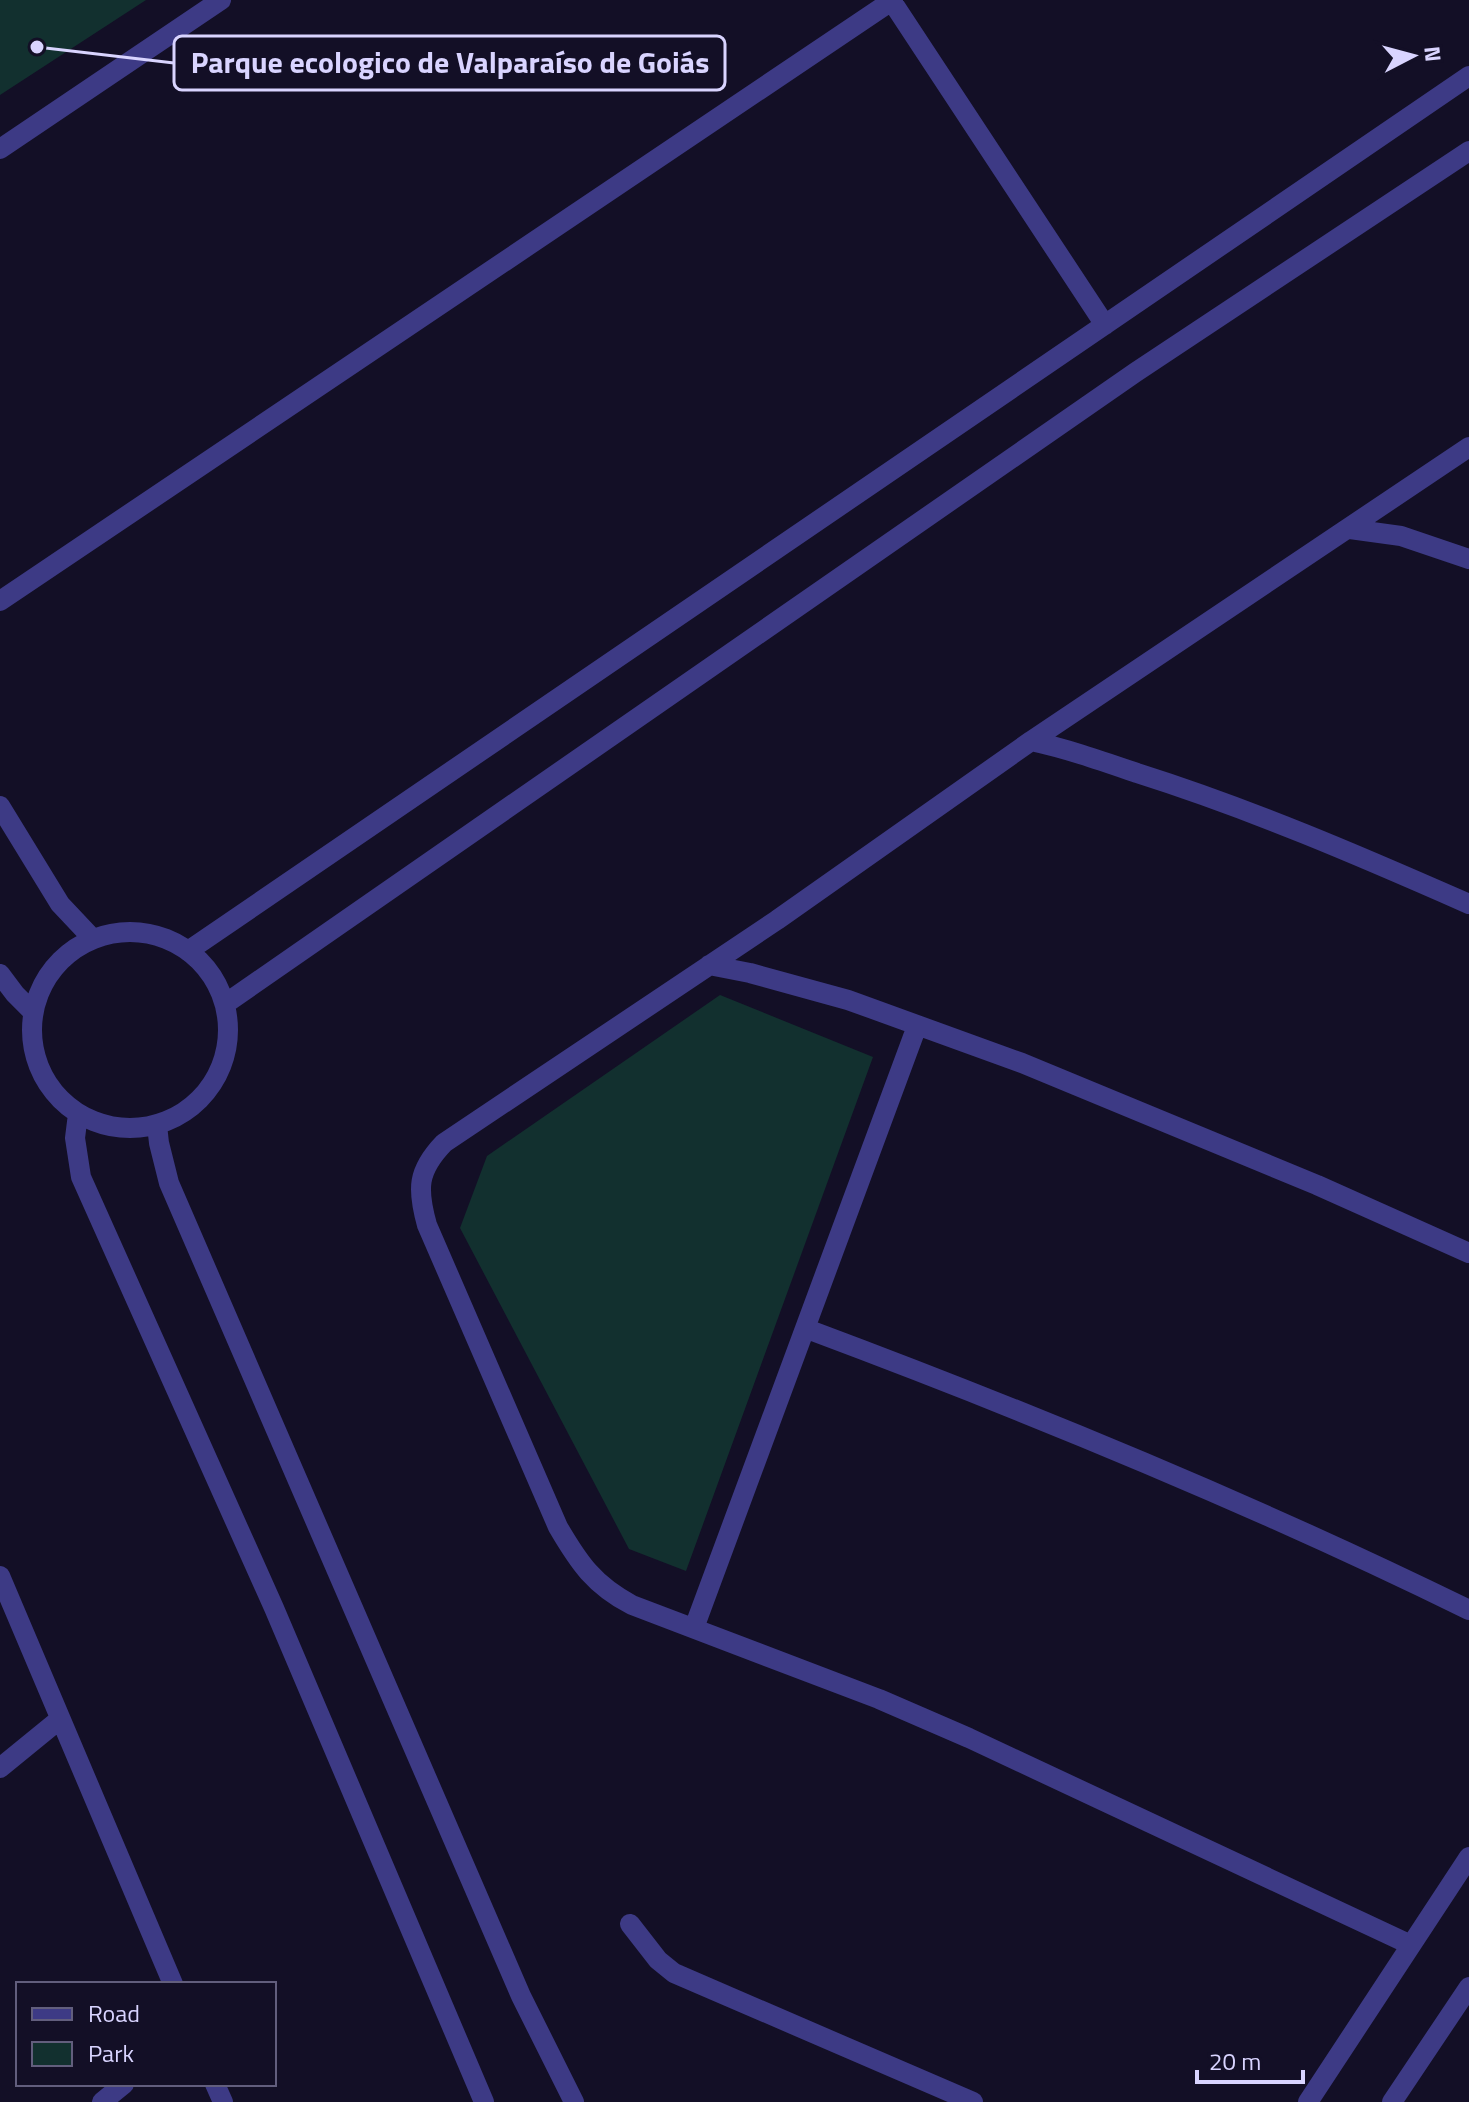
<svg xmlns="http://www.w3.org/2000/svg" width="1469" height="2102" viewBox="0 0 1469 2102" font-family="'Titillium Web',sans-serif">
<rect width="100%" height="100%" fill="#130f26"/>
<path fill="#12302f" d="M0,0H146L0,95Z
M720,995L873,1057L686,1571L629,1549L460,1228L487,1156Z"/>
<g fill="none" stroke-linecap="round" stroke-linejoin="round">
<path stroke="#3d3a85" stroke-width="20" d="M891,0L1105,325
M0,149L221,0
M1350,529L1401,536L1469,559
M0,601L893,0
M1031,741C1068,749 1102,761 1137,773C1251,809 1360,856 1469,904
M0,806L60,904L93,939
M32 1030a98 98 0 1 1 196 0a98 98 0 1 1-196 0Z
M188,951L1469,76
M709,965L750,973L848,1000L1022,1063L1317,1185L1469,1253
M0,974L15,994L33,1012
M225,1004L1136,372L1469,151
M78,1114L75,1138L81,1177L274,1608L484,2102
M157,1125L159,1143L169,1183L521,1996L574,2102
M807,1329C1032,1413 1253,1504 1469,1610
M0,1576L173,1984
M694,1628L917,1026
M0,1768L60,1719
M630,1924L658,1960L674,1973L973,2102
M1411,1945L969,1738L879,1699L632,1605C594,1585 579,1563 558,1527L427,1225C417,1189 417,1171 444,1143L777,920L1031,741L1469,447
M215,2084L223,2102
M102,2102L124,2084
M1308,2102L1469,1857
M1392,2102L1469,1987"/>
</g>
<path fill="none" stroke="#d9d4ff" stroke-width="3" d="M37 47L174 63"/>
<circle fill="#d9d4ff" stroke="#130f26" stroke-width="3" cx="37" cy="47" r="8"/>
<rect fill="#130f26" stroke="#d9d4ff" stroke-width="3" x="174" y="36" width="551" height="54" rx="8"/>
<g font-size="30" text-anchor="middle" font-weight="bold" fill="#d9d4ff">
<text x="450" y="73">Parque ecologico de Valparaíso de Goiás</text>
</g>
<rect x="16" y="1982" width="260" height="104" fill="#130f26" stroke="#625e7d" stroke-width="2"/>
<rect x="32" y="2008" width="40" height="12" fill="#3d3a85" stroke="#625e7d" stroke-width="2"/>
<text x="88" y="2022" font-size="24" fill="#d9d4ff">Road</text>
<rect x="32" y="2042" width="40" height="24" fill="#12302f" stroke="#625e7d" stroke-width="2"/>
<text x="88" y="2062" font-size="24" fill="#d9d4ff">Park</text>
<g transform="translate(1413 56) rotate(84)" stroke="#130f26" stroke-width="6" paint-order="stroke">
<path d="M0-6L14 30L0 20L-14 30Z" fill="#d9d4ff"/>
<text y="-12" font-size="22" font-weight="bold" text-anchor="middle" fill="#d9d4ff">N</text>
</g>
<path d="M1197 2070v12h106v-12" fill="none" stroke="#d9d4ff" stroke-width="4"/>
<text x="1209" y="2070" font-size="24" fill="#d9d4ff" stroke="#130f26" stroke-width="6" paint-order="stroke">20 m</text>
</svg>
